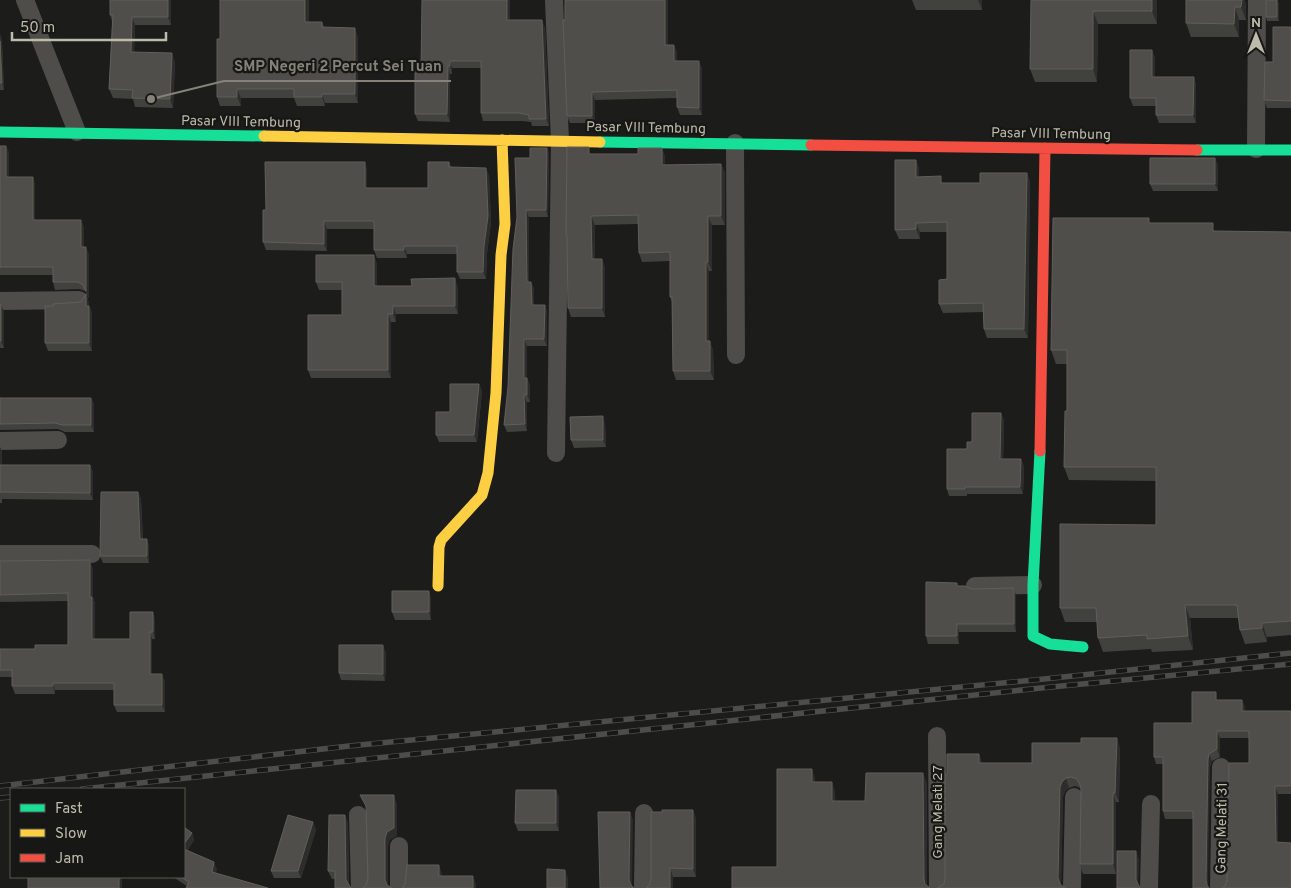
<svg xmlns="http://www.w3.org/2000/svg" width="1291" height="888" viewBox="0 0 1291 888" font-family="Overpass,sans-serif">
<rect width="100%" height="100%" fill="#1c1c1b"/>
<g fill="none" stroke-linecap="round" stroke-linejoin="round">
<path stroke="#4e4d49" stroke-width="18" d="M25,0L77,132
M554,0L560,141L556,453
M735,143L736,355
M1256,149L1257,0
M0,301L79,300
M0,441L58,440
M0,554H92
M975,586L1033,585
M937,736L938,888
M358,815L360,888
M399,888V846
M643,888L644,813
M1072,888L1074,797
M1149,888L1151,804
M1219,888L1221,767"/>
<path stroke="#16e098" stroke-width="11" d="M0,132L264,136
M600,142L811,145
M1197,150H1291
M1040,451L1033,585V636L1050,644L1083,647"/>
<path stroke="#ffcf43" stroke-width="11" d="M264,136L600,142
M438,586L439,547L441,540L482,495L488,473L496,393L501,255L505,224L502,140"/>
<path stroke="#f24e42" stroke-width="11" d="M811,145L1197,150
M1040,451L1045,148"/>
<g stroke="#4d4d4a" stroke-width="5.5">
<path id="rail" d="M0,786L349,746L1044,679L1291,653
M82,789L1041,688L1291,664
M0,798L11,797"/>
</g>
<use href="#rail" stroke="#171815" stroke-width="4" stroke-dasharray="11" stroke-linecap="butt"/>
</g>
<path fill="#41413e" d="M171,0V25H135L134,52L175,62L173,108L135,107L133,99L113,98L109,89L112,21L110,15Z
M309,0V22H322L324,27L358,37V103H325V106H297L294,98H241V106H220L217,97L220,39Z
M668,0V45L677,52V61L702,68V115H680L677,107V98L595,100V123H570L567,116L565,20Z
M912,0H982V10H916Z
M1031,0H1157V24H1098L1097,82H1035L1030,69Z
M1186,0L1246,4V20H1239V37H1191L1186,23Z
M1277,0L1279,4V21H1267L1266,17Z
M510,20L545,27L549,126H532L531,122L522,121H483L481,113V68H452V74H450V122L418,121L415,114L421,68Z
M1291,27V108H1267L1264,100L1273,62Z
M0,34L2,41L4,90H0Z
M1152,50L1155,58V77L1196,84V123H1159L1156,115V106H1133L1130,98Z
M0,146H6L9,153V177H33L35,185V220L84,227V247L89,254V298L85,291L79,289L55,290L53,282V275H0Z
M547,148L549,155L548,217H529V282H531L534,289V305H545L547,312V346H527V378L530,385V402H527V431L507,432L504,425L508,387L517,217L530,158Z
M662,148L665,157V165L721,164L725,173V225H712V271H709V341H710L713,351L714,380H676L673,371L672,302L670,297V261L642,262L639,253L638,224L595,225V259H602L605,268V317H571L568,308L567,238L566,235L591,154H638Z
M1215,158L1218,166V191H1153L1150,184Z
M916,160L919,169V177L944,183H980L1027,173L1030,182L1028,338H987L984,329V312L943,313L939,304L947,279V232H920V239H899L895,230Z
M449,162L451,167L489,175L491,223L487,253L486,279H460L457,272V254H407V258H377L374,250V229H327V251L266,250L263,242L367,169V188H428Z
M1150,223L1216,231L1291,232V635L1267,637V642L1245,644L1240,630L1238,618H1190L1193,650L1152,652L1151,649L1103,652L1098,638L1097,622H1065L1060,608L1156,525V481L1069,480L1064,467L1067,411V364H1056L1051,350Z
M377,263V286L458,287V314H396V322H391V378H311L308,370L342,315V290H319L316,282Z
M89,302V306L92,313V351H48L45,343L53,306Z
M0,304L4,312V348H0Z
M479,384L482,391L477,442H439L436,435L450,412Z
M0,398H91L94,404V432H65L58,429L0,430Z
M1001,413L1004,421L1003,459H1021L1024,467L1023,494H967V496H949L947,489L967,449L972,442Z
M605,423L606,447L574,448L571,440Z
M0,447L2,452V465H90L93,472V500L2,499V503H0Z
M138,492L141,499L143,539H147L149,546V563H103L100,556Z
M0,561L93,568V597L95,604V639H130L155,619V639H152V674L165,681V712H117L114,705V690H55V694H15L12,686V677H0V649H35L68,645V601L0,602Z
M958,586L972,589L1016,596V632H959V644H928L926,636Z
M429,591L431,599V620H395L392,612Z
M386,653L385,681L341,680L339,673Z
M1219,700H1242L1245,707V711H1291V794H1278V843L1225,886L1227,881L1249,763V738H1220V757L1212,761L1210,767L1193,888V819H1165L1163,811V764H1156L1154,757Z
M1120,748L1119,802H1116V874H1083L1080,864L1081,790L1080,788L1075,786L1069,788L1065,791L1063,797L1061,885L944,884L945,879L947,774L979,754L982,763H1032Z
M556,790L559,798V831H518L515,823Z
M345,815L348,824L349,885L335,879H332L328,871Z
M696,818V877H673V888L649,885Z
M313,822L316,830L301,878H274L271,871Z
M184,827L192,833L194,840L187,851L217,869L187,886L173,877H184Z"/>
<path fill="#2d2d2b" d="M168,0H171V25L168,17Z
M305,0H309V31L305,22Z
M507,0H510V27L507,20Z
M665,0H668V52L665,45Z
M978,0H982V10Z
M1152,0H1157V24L1152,11Z
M1242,0H1245L1246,4V20L1241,7Z
M1277,0L1279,4V21L1277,17Z
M1235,7L1239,20V37L1234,24Z
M1093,11L1098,24L1097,82L1093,69Z
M132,17L135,25L134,60L131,52Z
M542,20L545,27L549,126L546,119Z
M355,28L358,37V103L355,94Z
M0,34L2,41L4,90L2,83Z
M674,45L677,52V68L674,61Z
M1152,50L1155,58V84L1152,77Z
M172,53L175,62L173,108L170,99Z
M450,61L452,68V74L450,66Z
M699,61L702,68V115L699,108Z
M448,66L450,74V122L447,114Z
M1194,77L1196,84V123L1193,115Z
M237,89L241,98V106L237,97Z
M592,92L595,100V123L592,116Z
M322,94L325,103V106L322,97Z
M6,146L9,153V185L6,177Z
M547,148L549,155L548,217L546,210Z
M662,148L665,157L666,174L662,165Z
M1215,158L1218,166V191L1215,184Z
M916,160L919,169V186L916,177Z
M365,162L367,169V195L365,188Z
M721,164L725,173V225L721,216Z
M486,168L489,175L491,223L487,253L486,279L483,272Z
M1027,173L1030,182L1028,338L1024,329Z
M33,177L35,185V227L33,220Z
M526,210L529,217V289L527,282Z
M591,216L595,225V268L592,259Z
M708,216L712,225V271L708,262Z
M81,220L84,227V254L81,247Z
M324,221L327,229V251L324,244Z
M916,223L920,232V239L916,229Z
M404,246L407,254V258L404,250Z
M86,247L89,254V298L86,291Z
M374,255L377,263V295L374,286Z
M602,259L605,268V317L602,308Z
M706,262L709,271V351L706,341Z
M455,278L458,287V314L455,306Z
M531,282L534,289V312L532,305Z
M86,294L89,302V306L92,313V351L89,343Z
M1,304L4,312V348L1,341Z
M545,305L547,312V346L544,339Z
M393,306L396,314V322L393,314Z
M388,314L391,322V378L388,370Z
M524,339L527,346V385L524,378Z
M710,341L713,351L714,380L710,371Z
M527,378L530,385V402L527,395Z
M479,384L482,391L477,442L474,435Z
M524,395L527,402V431L525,424Z
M91,398L94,404V432L91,425Z
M1001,413L1004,421L1003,466L1000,459Z
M603,416L605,423L606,447L603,440Z
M0,447L2,452V472L0,467Z
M1021,459L1024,467L1023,494L1020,487Z
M90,465L93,472V500L90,493Z
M138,492L141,499L143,546L140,539Z
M147,539L149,546V563L147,556Z
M90,560L93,568V597L95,604V646L92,639L90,597Z
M1014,588L1016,596V632L1014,624Z
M429,591L431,599V620L429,612Z
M1185,605L1190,618L1193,650L1188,636Z
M153,612L155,619V639L153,632Z
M1262,623L1267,637V642L1262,628Z
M957,624L959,632V644L957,636Z
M150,632L152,639V681L150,674Z
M383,645L386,653L385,681L383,674Z
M162,674L165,681V712L162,705Z
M53,683L55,690V694L53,686Z
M1242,700L1245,707V719L1242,711Z
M1217,731L1220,738V757L1217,749Z
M1117,738L1120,748L1119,802L1115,793Z
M979,754L982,763H979Z
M1209,754L1212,761L1210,767L1208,888L1206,880L1208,759Z
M812,769L815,778V791L812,782Z
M923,773L927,783V888L924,879Z
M1066,778L1069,788L1065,791L1063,797L1061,888L1058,878L1060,787L1062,782Z
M832,782L835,791L836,810L832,801Z
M1275,786L1278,794V850L1276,842Z
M556,790L559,798V831L556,823Z
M1113,793L1116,802V874L1113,864Z
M394,795L397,804V836L390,840L388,846V888L385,880V838Z
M693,810L696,818V877L693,869Z
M630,812L633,820L632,888L629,880Z
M345,815L348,824L349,888L346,880Z
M313,822L316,830L301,878L298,871Z
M192,833L194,840L184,855V844Z
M1136,851L1139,859L1138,888L1136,880Z
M214,862L217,869L215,879L212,872Z
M439,865L442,874V884L439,876Z
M670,868L673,877V888H670Z
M565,870L568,878V888H565Z
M473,876L476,884V888H473Z
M119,877H122V888H119Z"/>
<path fill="#4f4e4a" stroke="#605f59" d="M110,0H168V17H132L131,52L172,53L170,99L132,98L133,90L109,89L113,15H110Z
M220,0H305V22H322V27L355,28V94H322V97H294V89H237V97H217V39H220Z
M422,0H507V20H542L546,119H529V115L519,113H481V61H450V66H448L447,114H415V68H421Z
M565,0H665V45H674V61H699V108L677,107V90L592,92V116H567L563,20H565Z
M1031,0H1152V11H1093V69H1030Z
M1186,0H1242L1241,7H1235L1234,24L1186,23Z
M1266,0H1277V17H1266Z
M1273,27H1291V101L1264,100L1265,62H1273Z
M0,41L2,83H0Z
M1130,50H1152V77H1194L1193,115H1156V98H1130Z
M0,146H6V177H33V220H81V247H86V291L82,284L77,282H53V267H0Z
M567,147H589V154H638V148H662V165L721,164V216H708V262H706V341H710V371H673L672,297H670V252L639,253L638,215L591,216L592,259H602V308H568L567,235H566Z
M530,148H547L546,210H526L527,282H531L532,305H545L544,339H524V378H527V395H524L525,424L504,425L508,387L513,249L517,217L515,158H530Z
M1150,158H1215V184H1150Z
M895,160H916V177L941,176V183H980V173H1027L1024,329H984L983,303L939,304V280L947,279V222L916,223V229L895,230Z
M265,162H365V188H428V162H449V167L486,168L488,216L484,246L483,272H457V246H404V250H374V221H324V244L263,242V210H266Z
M1053,218H1149V223H1213V231L1291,232V621L1262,623V628L1240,630L1237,605H1185L1188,636L1147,639V635L1098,638L1096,608H1060V524L1156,525V467H1064L1065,411H1067V350H1051Z
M316,255H374V286H412L411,279L455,278V306H393V314H388V370H308V315H342V282H316Z
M86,294V306H89V343H45V306H53V304L81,302Z
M0,304H1V341H0Z
M450,384H479L474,435H436V412H450Z
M0,398H91V425H62L55,423L0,424Z
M972,413H1001L1000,459H1021L1020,487H965V489H947V449H967V442H972Z
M603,416V440H571L570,417Z
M0,465H90V493L0,492Z
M101,492H138L140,539H147V556H100Z
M90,560V597H92V639H130V612H153V632H150V674H162V705H114V683H53V686H12V670H0V649H35V645H68V593L0,595V561Z
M926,582L957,583V586H965L972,589L1014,588V624H957V636H926Z
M392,591H429V612H392Z
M339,645H383V674L339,673Z
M1192,692H1216V700H1242V711H1291V786H1275L1276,842L1291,843V888H1222L1225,886L1227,881L1229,763H1249V731H1217V749L1209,754L1208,759L1206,880L1207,885L1209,888H1193V811H1163V757H1154V723H1192Z
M1081,738H1117L1115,793H1113V864H1080L1081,787L1077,779L1071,777L1066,778L1062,782L1060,787L1058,878L1060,884L1065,888H937L944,884L945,879V774H947V754H979V763H1032V743H1081Z
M777,769H812V782H832V801H865L866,773H923L924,879L925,884L930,888H732V867H777Z
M516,790H556V823H515Z
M360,795H394V828L387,832L385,838V880L387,885L392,888H363L366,885L368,879L366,806Z
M662,810H693V869L670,868V888H646L649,885L651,880V812H662Z
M598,812H630L629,880L631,885L634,888H600Z
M288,815L313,822L298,871H271Z
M329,815H345L346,880L351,888H335V871H328Z
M184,827L192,833L184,844Z
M184,849L214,862L212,872L268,888H186L189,882L181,877H184Z
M1117,851H1136V880L1140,888H1117Z
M407,865H439V876H473V888H402L405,884Z
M547,869L565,870V888H547Z
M28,877H119V888H28Z"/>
<g text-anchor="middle" stroke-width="4.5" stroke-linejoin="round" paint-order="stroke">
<g font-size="14" fill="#bdbbab" stroke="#171815">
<text transform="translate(241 121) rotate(1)" y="5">Pasar VIII Tembung</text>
<text transform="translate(646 127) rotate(1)" y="5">Pasar VIII Tembung</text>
<text transform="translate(1051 133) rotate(1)" y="5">Pasar VIII Tembung</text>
<text transform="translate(937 812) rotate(-90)" y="5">Gang Melati 27</text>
<text transform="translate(1221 828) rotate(-89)" y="5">Gang Melati 31</text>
</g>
</g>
<path fill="none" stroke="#858379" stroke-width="2" d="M151 99L224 81H451"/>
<circle fill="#858379" stroke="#171815" stroke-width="2" cx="151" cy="99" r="5"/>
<g font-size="15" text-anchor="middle" font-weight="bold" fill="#858379" stroke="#171815" stroke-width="4.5" stroke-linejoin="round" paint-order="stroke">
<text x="338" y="71">SMP Negeri 2 Percut Sei Tuan</text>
</g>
<rect x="10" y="788" width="175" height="90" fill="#171815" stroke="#595951"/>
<rect x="20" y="804" width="25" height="8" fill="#16e098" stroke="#595951"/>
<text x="55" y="813" font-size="15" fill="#bdbbab">Fast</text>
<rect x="20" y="829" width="25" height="8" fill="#ffcf43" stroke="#595951"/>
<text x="55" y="838" font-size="15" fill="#bdbbab">Slow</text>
<rect x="20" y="854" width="25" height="8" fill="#f24e42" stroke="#595951"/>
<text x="55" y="863" font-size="15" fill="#bdbbab">Jam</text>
<g transform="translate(1256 35)" stroke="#171815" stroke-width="4" paint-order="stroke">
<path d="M0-4L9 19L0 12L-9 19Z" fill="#bdbbab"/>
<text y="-8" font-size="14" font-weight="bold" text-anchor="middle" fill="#bdbbab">N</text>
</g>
<path d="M12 32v8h154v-8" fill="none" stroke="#bdbbab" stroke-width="2.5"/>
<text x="20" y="32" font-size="15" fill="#bdbbab" stroke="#171815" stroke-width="4" paint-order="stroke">50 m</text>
</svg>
